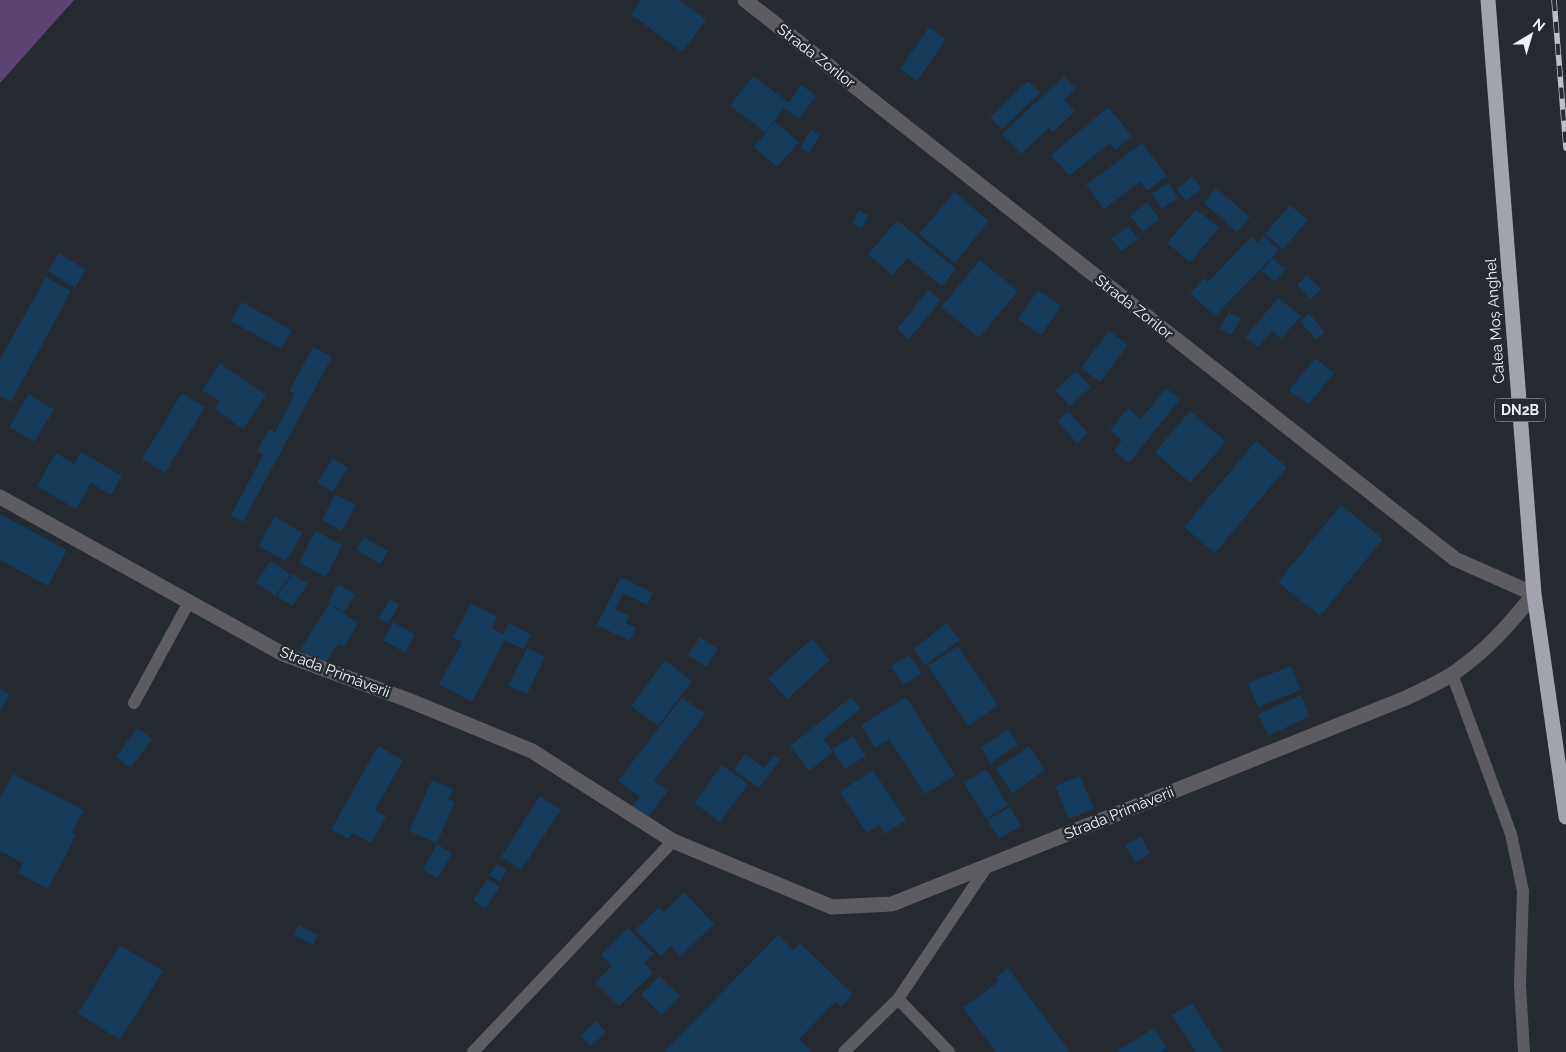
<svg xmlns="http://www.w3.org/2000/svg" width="1566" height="1052" viewBox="0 0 1566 1052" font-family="Raleway,sans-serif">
<rect width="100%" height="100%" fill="#262a31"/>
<path fill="#5c4373" d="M0,0H74L0,83Z"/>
<path fill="#153c5a" d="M641,0H680L706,20L682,52L631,14Z
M929,27L946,39L917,81L900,69Z
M753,76L789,103L801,85L816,96L799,119L784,108L767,130L775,122L799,142L777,167L754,147L766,133L730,106Z
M1064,76L1076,89L1064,100L1075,111L1053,132L1049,128L1021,154L1002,134Z
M1028,81L1040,93L1002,129L990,117Z
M1108,107L1132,136L1115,150L1110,143L1069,176L1051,155Z
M811,129L820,135L809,153L800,148Z
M1142,143L1167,176L1147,191L1140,182L1104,209L1086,185Z
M1192,176L1202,189L1186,201L1176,189Z
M1168,183L1178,198L1162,209L1152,194Z
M1216,188L1250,217L1237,232L1204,203Z
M954,192L989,221L955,263L919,234Z
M1147,202L1160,219L1143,232L1130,216Z
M1290,205L1308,220L1283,249L1265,234Z
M1196,209L1219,228L1190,262L1167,243Z
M859,210L869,216L861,229L852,223Z
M897,220L956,269L942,286L907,258L893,275L868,255Z
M1129,226L1138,239L1121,251L1111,238Z
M1264,236L1279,250L1215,316L1190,293L1204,278L1208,282L1251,237L1257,243Z
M59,253L86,270L75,288L48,271Z
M1272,258L1286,269L1275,282L1262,271Z
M980,260L1018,291L979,338L941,307Z
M1306,275L1321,289L1311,299L1297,285Z
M46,277L71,291L11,402L0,396V359Z
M928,290L941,300L909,339L897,329Z
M1038,290L1061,306L1041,335L1018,319Z
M1278,298L1301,316L1281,339L1272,331L1258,347L1245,337Z
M242,302L292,330L281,349L231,321Z
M1229,312L1241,318L1231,335L1219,329Z
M1309,313L1325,332L1316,340L1300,321Z
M1109,331L1128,345L1100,382L1081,368Z
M313,347L332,357L243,522L231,515L263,455L257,451L269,429L275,432L295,393L289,391Z
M1315,358L1334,373L1308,405L1289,390Z
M220,363L266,395L243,429L215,409L220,402L202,390Z
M1076,371L1091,387L1070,406L1055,390Z
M1166,388L1180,399L1129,463L1114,451L1122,440L1110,430L1128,408L1141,419Z
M182,393L205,407L165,473L142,459Z
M29,394L54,410L34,442L9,427Z
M1068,411L1088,433L1077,443L1057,421Z
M1190,411L1226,442L1190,483L1155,452Z
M1256,441L1287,467L1215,553L1184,527Z
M81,452L122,476L111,495L91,483L76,509L37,486L56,453L74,464Z
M333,458L348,468L332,492L317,483Z
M335,494L356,505L342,531L322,520Z
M1341,505L1383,539L1320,616L1278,582Z
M0,514L67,550L48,586L0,560Z
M275,517L303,533L286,561L258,546Z
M315,531L342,545L326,577L299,563Z
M364,537L388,551L380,564L356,550Z
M271,561L291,575L275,596L256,582Z
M293,574L308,584L292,606L277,596Z
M621,577L653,593L647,605L623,593L615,609L629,616L626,623L636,628L630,641L597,625Z
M338,584L355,594L345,612L328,603Z
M390,599L399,605L388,624L378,619Z
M471,603L497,617L492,628L503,634L509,623L531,635L523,649L505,640L472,702L439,684L462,642L453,637Z
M329,604L358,623L344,647L338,644L324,665L300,650Z
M393,622L415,634L405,653L383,640Z
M947,623L960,640L925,665L913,649Z
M700,637L718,649L706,667L688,655Z
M812,639L830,660L787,699L768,678Z
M958,646L998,705L968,726L928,666Z
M527,648L545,657L527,694L508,686Z
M909,655L922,673L904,685L891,666Z
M665,660L692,681L658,726L631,706Z
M1291,666L1301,690L1258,707L1248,683Z
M0,688L10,695L0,710Z
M1301,695L1310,716L1268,736L1258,714Z
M682,697L705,714L654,781L668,791L647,818L632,806L640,797L618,781Z
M851,697L861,709L823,739L833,752L809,771L790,746Z
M906,697L955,775L925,794L889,739L875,748L861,725Z
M137,728L152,739L131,768L116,757Z
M1008,729L1018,744L991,763L981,748Z
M853,736L866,756L845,769L832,749Z
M378,746L403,760L375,810L386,817L371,843L352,833L349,839L331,830Z
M1029,746L1045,770L1012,793L996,769Z
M745,754L764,768L774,755L780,760L759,788L734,770Z
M722,765L748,784L720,822L694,803Z
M986,769L1008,805L986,819L964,783Z
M873,770L906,820L885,834L879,825L867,833L840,792Z
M13,774L84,810L72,833L76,835L48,889L18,873L23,863L0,851V798Z
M1080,776L1094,809L1069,819L1055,786Z
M432,780L453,789L449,799L455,802L437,843L409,831Z
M540,796L561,810L521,870L501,857Z
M1010,807L1021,826L999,839L987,820Z
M1141,836L1150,854L1135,862L1125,845Z
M437,844L452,853L438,878L423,870Z
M497,864L507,870L500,882L489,875Z
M488,879L500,887L485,909L473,900Z
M684,892L714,924L680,957L671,946L661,956L635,930L659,907L664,912Z
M299,925L318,935L313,945L294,935Z
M628,928L654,954L644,963L653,973L619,1006L595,982L612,966L601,955Z
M778,935L793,950L800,943L853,994L841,1007L835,1002L799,1039L812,1052H664Z
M120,945L163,971L120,1040L78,1013Z
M1008,968L1070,1052H996L963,1008L999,981L996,977Z
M659,976L681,996L662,1015L641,995Z
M1192,1003L1223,1052H1196L1172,1015Z
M595,1021L606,1032L591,1046L581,1036Z
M1154,1028L1167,1048L1160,1052H1116Z"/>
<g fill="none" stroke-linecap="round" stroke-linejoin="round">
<path stroke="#5d5d61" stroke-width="12" d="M1452,674L1511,834L1523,891L1520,985L1524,1052
M134,703L189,602
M898,999L949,1052
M473,1052L673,841
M844,1052L898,999L988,865"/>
<path stroke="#5d5d61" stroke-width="15" d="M0,497L283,654L408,700L532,751L673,841L832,907L892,904L1406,698C1422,690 1439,683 1454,673C1486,651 1510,624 1534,594L1455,559L745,0"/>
<path stroke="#a3a3ae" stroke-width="15" d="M1488,0L1534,594L1566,817"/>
<g stroke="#bdc1c6" stroke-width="5.5">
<path id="rail" d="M1554,0L1566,148"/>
</g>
<use href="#rail" stroke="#262a31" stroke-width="4" stroke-dasharray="11" stroke-linecap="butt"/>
</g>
<g text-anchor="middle" stroke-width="5" stroke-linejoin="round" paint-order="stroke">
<rect fill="#262a31" stroke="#b2b5bb" stroke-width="1" x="1495" y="398.5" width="50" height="23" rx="4"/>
<g font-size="14" font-weight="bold" fill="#eef1f6">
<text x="1520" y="415">DN2B</text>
</g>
<g font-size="15" fill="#eef1f6" stroke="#262a31">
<text transform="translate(816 56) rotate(38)" y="5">Strada Zorilor</text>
<text transform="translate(1134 307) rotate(38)" y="5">Strada Zorilor</text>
<text transform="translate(1495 321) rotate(-94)" y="5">Calea Moș Anghel</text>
<text transform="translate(335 672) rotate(21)" y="5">Strada Primăverii</text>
<text transform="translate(1119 813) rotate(-22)" y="5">Strada Primăverii</text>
</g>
</g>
<g transform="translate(1531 35) rotate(38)" stroke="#262a31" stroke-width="4" paint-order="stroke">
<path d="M0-4L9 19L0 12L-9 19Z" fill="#eef1f6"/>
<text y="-8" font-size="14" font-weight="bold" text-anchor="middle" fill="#eef1f6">N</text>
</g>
</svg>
